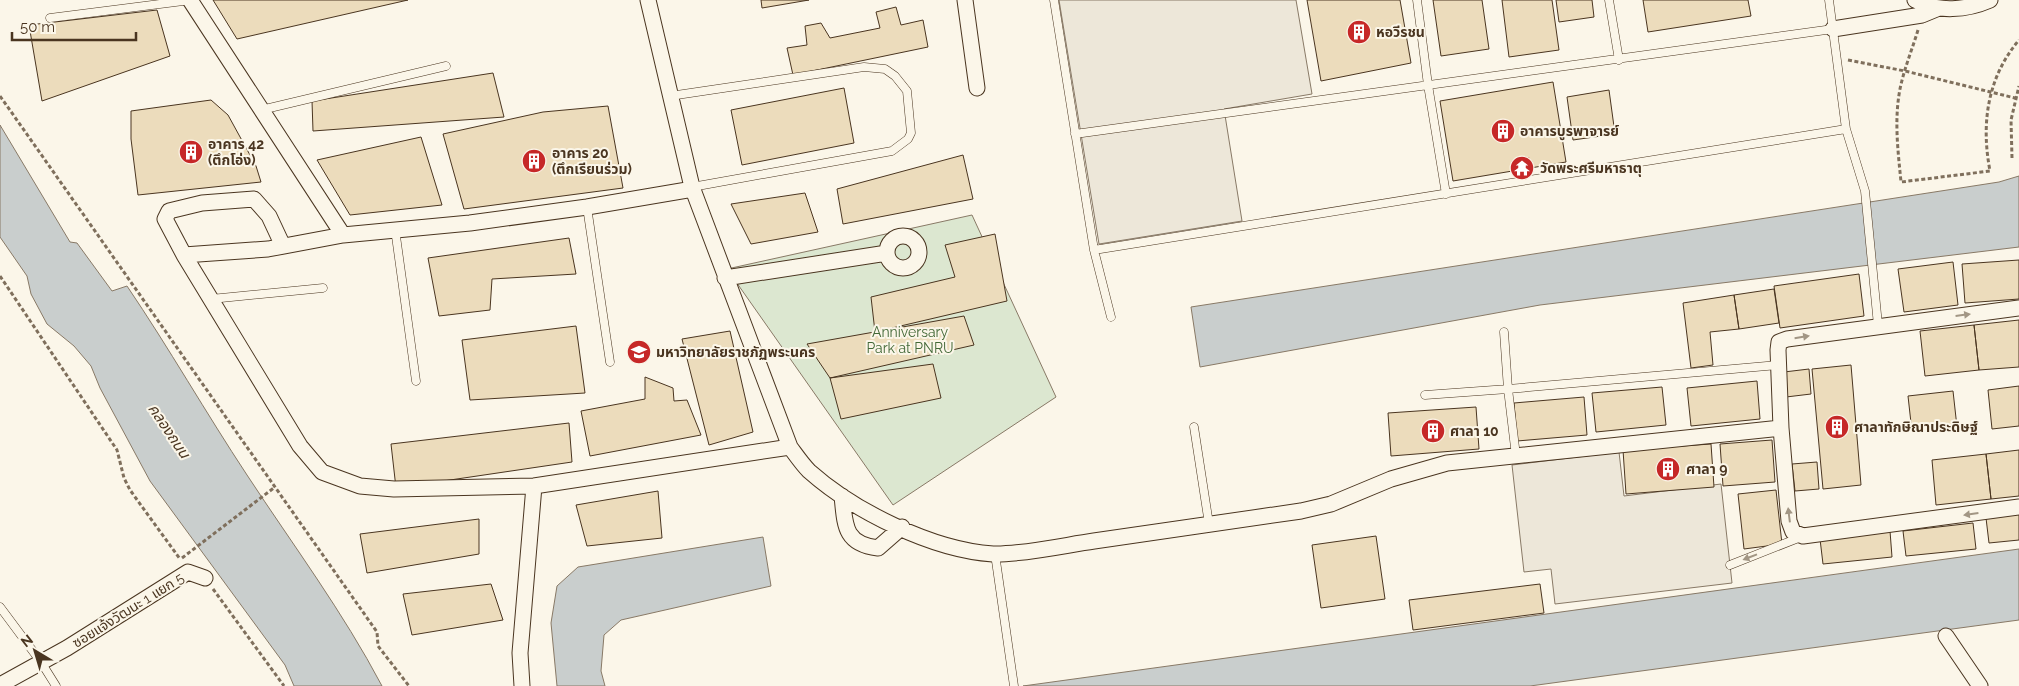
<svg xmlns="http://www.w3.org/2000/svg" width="2019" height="686" viewBox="0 0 2019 686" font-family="Raleway,'Noto Sans Thai',sans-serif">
<rect width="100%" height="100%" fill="#fbf6e9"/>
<path fill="#dce7d0" stroke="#887966" d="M972,215L1056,397L893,505L727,269Z"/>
<path fill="#ede7d9" stroke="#887966" d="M1059,0H1296L1312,94L1224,109L1242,221L1099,244Z
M1619,452L1624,496L1721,484L1732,583L1555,604L1551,569L1524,572L1512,465Z"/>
<path fill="#c9cecd" stroke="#887966" d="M0,125L70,242L77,243L112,291L127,286C169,348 206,413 247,475C293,545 343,612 382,686H294L285,665L150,481L100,388L91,366L74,346L47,324L31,294L27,276L0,237Z
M2019,176V247L1540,305L1200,367L1191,307L1999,182Z
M763,537L771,586L621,620L604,635L601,671L605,686H557L551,623L557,586L578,567Z
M2019,549V620L1530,686H1023Z"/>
<path fill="#ecdcbc" stroke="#4a3520" d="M213,0H408L237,39Z
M761,0H809L762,8Z
M1307,0H1400L1411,63L1321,81Z
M1433,0H1482L1489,49L1441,56Z
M1502,0H1552L1559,50L1509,57Z
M1556,0H1592L1594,17L1559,22Z
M1643,0H1748L1751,16L1648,32Z
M896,7L901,25L923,20L928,47L793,75L787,48L807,45L805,26L821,23L830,38L880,28L876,12Z
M157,10L170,56L42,101L29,25Z
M493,73L504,117L313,131L312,101Z
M1553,82L1566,162L1453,181L1440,101Z
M844,88L854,143L742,165L731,110Z
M1609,90L1615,134L1573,140L1567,97Z
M211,100L228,115L256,166L261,182L138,195L131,139V111Z
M608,106L623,188L464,209L443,134L543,112Z
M421,137L442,205L350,215L317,160Z
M963,155L973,199L843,224L837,189Z
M805,193L818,232L751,244L731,204Z
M995,234L1007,301L875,332L871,297L955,277L945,245Z
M569,238L576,274L492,279L490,310L439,316L428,258Z
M2019,260V299L1965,303L1962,264Z
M1953,262L1958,305L1904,312L1898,269Z
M1859,274L1864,316L1780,328L1774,286Z
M1774,289L1779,323L1739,329L1734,295Z
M1734,295L1739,329L1710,332L1713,365L1691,368L1683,303Z
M964,316L974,345L830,378L807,344Z
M2019,320V367L1979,370L1974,325Z
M1974,325L1979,370L1925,376L1920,331Z
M576,326L585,393L470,400L462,340Z
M730,331L753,432L709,445L682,339Z
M933,364L941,398L841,419L830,378Z
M1851,365L1861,485L1823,489L1812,369Z
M1809,369L1811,394L1786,397L1784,372Z
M645,377L673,388L674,401L687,400L701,435L590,456L581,411L645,399Z
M1757,381L1760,419L1691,426L1687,388Z
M2019,386V426L1992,429L1988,390Z
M1662,387L1666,425L1596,432L1592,393Z
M1953,391L1957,427L1912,432L1908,396Z
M1584,397L1587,435L1517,441L1514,403Z
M1476,407L1479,449L1391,456L1388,413Z
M569,423L572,462L396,488L391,444Z
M1772,440L1775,482L1723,486L1720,444Z
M1711,444L1714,487L1626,494L1623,450Z
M2019,450V496L1991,499L1986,454Z
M1986,454L1991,499L1936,505L1932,460Z
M1817,462L1819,489L1795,491L1792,464Z
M1776,490L1782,544L1744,549L1738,494Z
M658,491L662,538L587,546L576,505Z
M2019,514V540L1989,543L1986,518Z
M479,519V554L367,573L360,534Z
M1973,523L1976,549L1906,556L1903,531Z
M1890,531L1892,557L1823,564L1820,539Z
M1376,536L1385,599L1321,608L1312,545Z
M491,584L503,620L412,635L403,594Z
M1540,584L1544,613L1413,630L1409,600Z"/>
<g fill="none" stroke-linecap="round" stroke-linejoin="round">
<g stroke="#4a3520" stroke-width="9">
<path id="lane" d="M1054,0L1094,250L1111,317
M1417,0L1428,85L1446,194
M1609,0L1619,60
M1829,0L1846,129L1865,191L1878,325
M50,18L191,0
M670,96L864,67L885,69L895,76L907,91L911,133L908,139L892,151L692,187
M261,110L446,66
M1075,134L1833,29
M587,207L610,362
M395,229L416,381
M1094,250L1846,129
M211,299L323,288
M1425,395L1508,389L1504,332
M1194,427L1209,524
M1516,456L1508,389L1778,365
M995,554L1014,686
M1730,565L1801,537
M0,607L41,662L56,686"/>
</g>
<g stroke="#4a3520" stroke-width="17">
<path id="street" d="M190,0L343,235
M648,0L692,187L790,447C796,455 802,464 809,471C854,511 932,550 993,554C1021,555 1066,545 1094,541C1163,531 1232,521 1301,511L1331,504L1391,479L1447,463L1781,428
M965,0L977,88
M1915,0C1938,13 1967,10 1990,0
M1833,29L1922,15L1939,8
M887 252a16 16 0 1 1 32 0a16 16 0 1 1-32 0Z
M283,246L269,216L254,199L202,203L169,211L165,219L184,255L300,446L322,472L360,486L394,489L534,486L790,447
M184,255L268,249L343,235L470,223L587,207L693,189
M725,278L887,253
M2019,308L1787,339L1779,342L1778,350L1781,428L1789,521L1793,532L1803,536L2019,507
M842,496C845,525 844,544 878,548L902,527
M1946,636L1980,686
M0,685L67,648L188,572L205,578
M522,686L520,653L534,486"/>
</g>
<path stroke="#7f6f5c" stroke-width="3" stroke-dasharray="4 2.5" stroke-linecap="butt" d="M1918,30C1912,50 1904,69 1900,89C1894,120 1898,151 1901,182L1990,171C1981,124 1987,78 2019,40
M1848,60L1905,71L2015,98
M0,96L377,632L378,646L409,686
M2012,158L2011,120L2019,86
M0,276L117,450L124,478L130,490L180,559
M182,558L275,487
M213,589L284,686"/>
<use href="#lane" stroke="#fbf6e9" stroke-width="8"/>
<use href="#street" stroke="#fbf6e9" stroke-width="15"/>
</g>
<defs><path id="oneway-solid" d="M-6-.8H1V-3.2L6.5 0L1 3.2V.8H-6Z" transform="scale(1.25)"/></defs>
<g fill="#a29684">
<use href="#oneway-solid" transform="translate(1963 315) rotate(-7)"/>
<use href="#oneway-solid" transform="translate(1802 337) rotate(-9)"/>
<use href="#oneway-solid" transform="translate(1971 514) rotate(172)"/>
<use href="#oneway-solid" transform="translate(1789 515) rotate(-97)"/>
<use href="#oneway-solid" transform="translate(1750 557) rotate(159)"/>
</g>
<defs>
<g id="building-disc" transform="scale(1.25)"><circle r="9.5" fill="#c62828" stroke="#fbf6e9"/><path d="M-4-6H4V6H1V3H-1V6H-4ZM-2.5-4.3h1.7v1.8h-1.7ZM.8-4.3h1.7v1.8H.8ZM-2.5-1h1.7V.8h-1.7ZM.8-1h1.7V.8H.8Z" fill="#fff"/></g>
<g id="temple-disc" transform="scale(1.25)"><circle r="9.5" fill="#c62828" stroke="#fbf6e9"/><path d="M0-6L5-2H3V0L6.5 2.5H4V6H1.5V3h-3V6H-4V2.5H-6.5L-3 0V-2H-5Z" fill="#fff"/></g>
<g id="university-disc" transform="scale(1.25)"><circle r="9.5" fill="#c62828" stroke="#fbf6e9"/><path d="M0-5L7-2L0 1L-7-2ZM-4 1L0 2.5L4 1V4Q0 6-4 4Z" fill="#fff"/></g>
</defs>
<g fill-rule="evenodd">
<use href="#building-disc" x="1359" y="32"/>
<use href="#building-disc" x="1503" y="131"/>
<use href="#building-disc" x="191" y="152"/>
<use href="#building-disc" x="534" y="161"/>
<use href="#temple-disc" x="1522" y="168"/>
<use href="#university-disc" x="639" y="352"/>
<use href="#building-disc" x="1837" y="427"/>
<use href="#building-disc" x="1433" y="431"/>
<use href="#building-disc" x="1668" y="469"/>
</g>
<g text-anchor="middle" stroke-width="4" stroke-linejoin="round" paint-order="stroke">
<g font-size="14" font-weight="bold" fill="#4a3520" stroke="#fbf6e9" text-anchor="start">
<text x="1376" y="37">หอวีรชน</text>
<text x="1520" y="136">อาคารบูรพาจารย์</text>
<text x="208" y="149">อาคาร 42<tspan x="208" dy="16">(ตึกโอ่ง)</tspan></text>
<text x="552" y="158">อาคาร 20<tspan x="552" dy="16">(ตึกเรียนร่วม)</tspan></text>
<text x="1540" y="173">วัดพระศรีมหาธาตุ</text>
<text x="656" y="357">มหาวิทยาลัยราชภัฏพระนคร</text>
<text x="1854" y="432">ศาลาทักษิณาประดิษฐ์</text>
<text x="1450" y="436">ศาลา 10</text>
<text x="1686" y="474">ศาลา 9</text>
</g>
<g font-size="14" fill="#436837" stroke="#fbf6e9">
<text x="910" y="337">Anniversary<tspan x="910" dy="16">Park at PNRU</tspan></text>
</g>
<g font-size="14" fill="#4a3520" stroke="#fbf6e9">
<text transform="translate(128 610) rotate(-32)" y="5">ซอยแจ้งวัฒนะ 1 แยก 5</text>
</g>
<g font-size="15" font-style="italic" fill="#4a3520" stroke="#fbf6e9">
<text transform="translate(169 431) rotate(56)" y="5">คลองถนน</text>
</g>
</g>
<g transform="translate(35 651) rotate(322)" stroke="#fbf6e9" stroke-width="4" paint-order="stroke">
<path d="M0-4L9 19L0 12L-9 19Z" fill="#4a3520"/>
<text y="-8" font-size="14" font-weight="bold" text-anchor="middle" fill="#4a3520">N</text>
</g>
<path d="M12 32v8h124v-8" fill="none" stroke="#4a3520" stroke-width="2.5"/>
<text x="20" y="32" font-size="15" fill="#4a3520" stroke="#fbf6e9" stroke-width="4" paint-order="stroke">50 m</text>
</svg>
